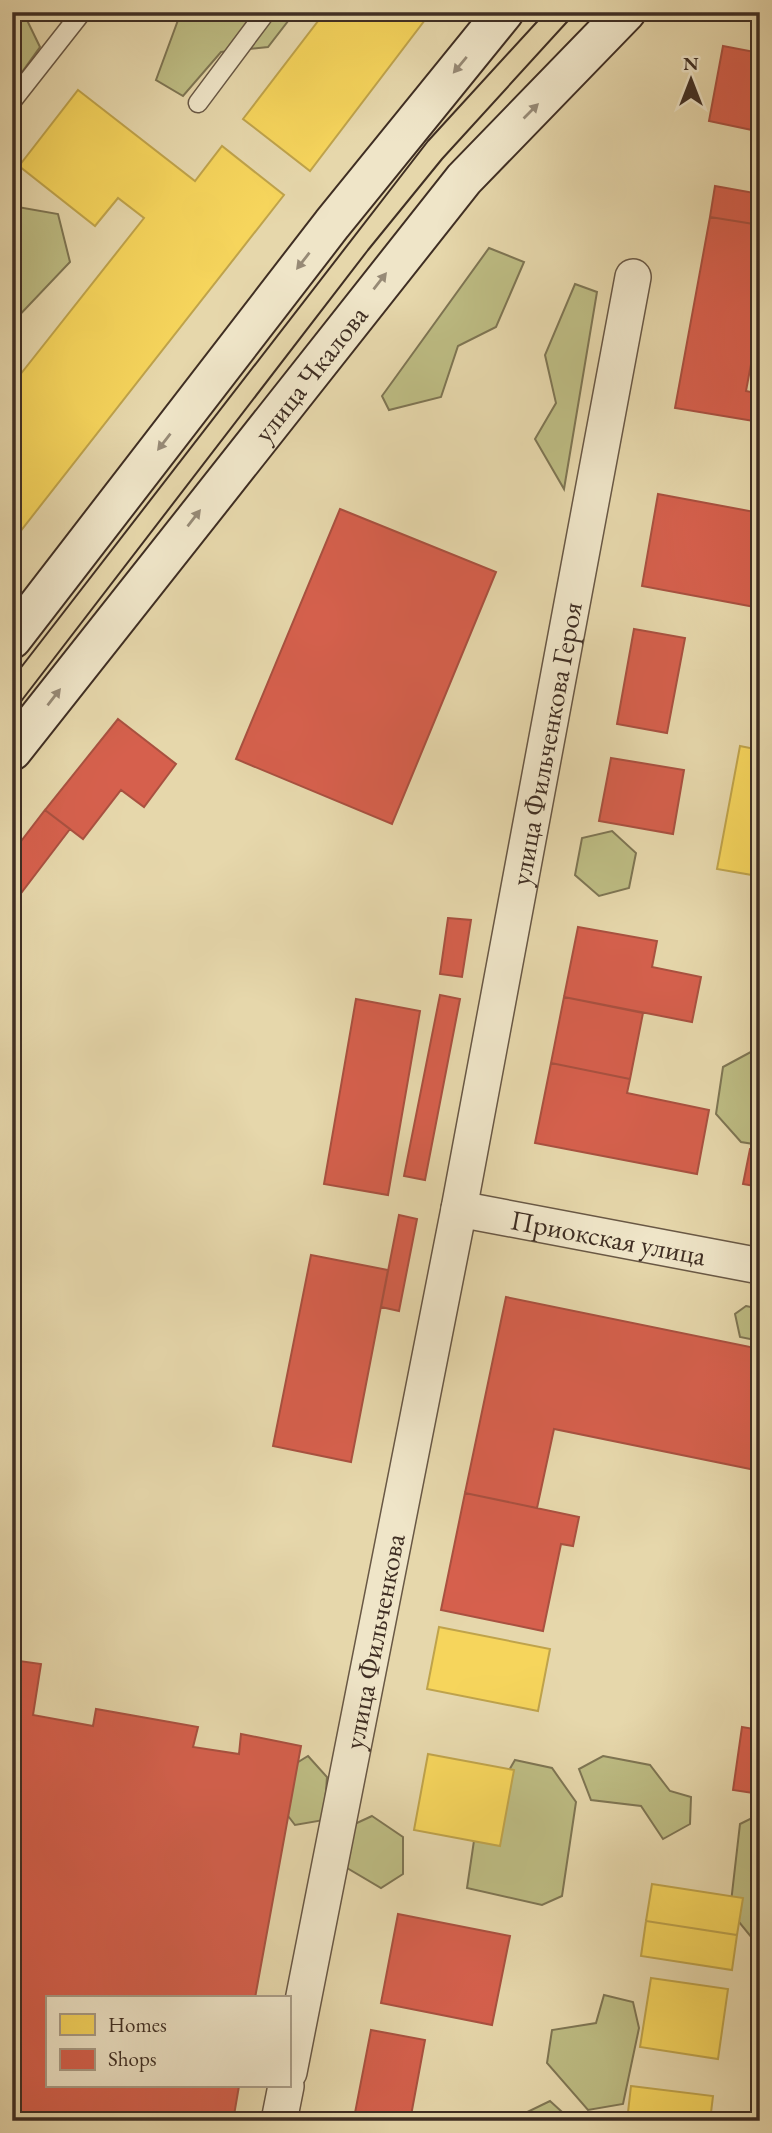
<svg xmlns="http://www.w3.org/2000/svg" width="772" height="2133" viewBox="0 0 772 2133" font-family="'EB Garamond',serif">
<rect width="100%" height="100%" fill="#e6d7ab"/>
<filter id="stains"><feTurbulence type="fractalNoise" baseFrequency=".00286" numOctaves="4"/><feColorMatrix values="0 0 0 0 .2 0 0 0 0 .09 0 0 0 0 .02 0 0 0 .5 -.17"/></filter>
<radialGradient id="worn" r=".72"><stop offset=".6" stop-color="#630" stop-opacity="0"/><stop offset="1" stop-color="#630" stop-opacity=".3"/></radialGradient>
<path fill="#bdbc83" stroke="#7e7553" stroke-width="2" d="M181,12H295L268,47L221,52L183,96L156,80Z
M24,14L40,47L12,86V17Z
M12,206L58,214L70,262L12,323Z
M489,248L524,262L496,327L458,346L441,397L389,410L382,396Z
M575,284L597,292L564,489L535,439L556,403L545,355Z
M612,831L636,853L629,888L599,896L575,875L582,838Z
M760,1047V1145L741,1142L716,1114L723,1067Z
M746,1306L760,1309V1341L740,1337L735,1314Z
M308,1756L327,1777L324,1820L295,1825L279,1804L287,1769Z
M603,1756L650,1765L670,1791L691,1797L690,1824L663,1839L641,1806L591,1800L579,1769Z
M515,1760L552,1768L576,1802L562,1896L542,1905L467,1888L476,1827Z
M760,1814V1934L752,1938L730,1911L740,1824Z
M372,1816L403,1837V1874L381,1888L342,1865L346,1828Z
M604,1995L633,2002L639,2028L623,2104L588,2110L547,2063L552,2030L596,2023Z
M550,2101L572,2121H516L517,2117Z"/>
<path fill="#f6d55c" stroke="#bfa34b" stroke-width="2" d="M325,12H431L310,171L243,119Z
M78,90L195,181L222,146L284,195L12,542V385L144,218L118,198L95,226L19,166Z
M740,746L760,750V831L752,875L717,869Z
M439,1627L550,1649L538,1711L427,1689Z
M428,1754L514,1770L500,1846L414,1830Z
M652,1884L743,1898L737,1935L646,1921Z
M646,1921L737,1935L732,1970L641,1956Z
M651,1978L728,1989L718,2059L640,2047Z
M631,2086L713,2096L710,2121H627Z"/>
<path fill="#d6604d" stroke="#a95140" stroke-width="2" d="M723,46L760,53V90L752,130L709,121Z
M715,186L760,194V225L710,217Z
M710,217L760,225V316L746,391L760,394V422L675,408Z
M658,494L760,513V557L755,581L760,582V608L642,586Z
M340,509L496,572L392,824L236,759Z
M634,629L685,638L667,733L617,724Z
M118,719L176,764L144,807L121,790L83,839L45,810Z
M611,758L684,770L673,834L599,821Z
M45,810L70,829L12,905V853Z
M448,918L471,920L462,977L440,974Z
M578,927L657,941L652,967L701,977L692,1022L564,997Z
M440,995L460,999L425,1180L404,1176Z
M564,997L643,1013L630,1079L551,1063Z
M356,999L420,1011L388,1195L324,1184Z
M551,1063L630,1079L627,1093L709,1110L697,1174L535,1143Z
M750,1149L760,1150V1187L743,1184Z
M399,1215L417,1219L399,1311L381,1307Z
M311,1255L388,1270L351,1462L273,1446Z
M506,1297L760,1349V1471L554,1429L537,1508L465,1493Z
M465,1493L579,1517L573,1546L561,1544L543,1631L441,1610Z
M12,1660L41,1664L33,1715L93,1726L96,1709L198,1727L193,1747L239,1754L241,1734L301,1746L255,1998H47V2086H239L233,2121H12Z
M742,1727L760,1730V1794L733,1790Z
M398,1914L510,1936L492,2025L381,2003Z
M371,2030L425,2040L410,2121L354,2118Z"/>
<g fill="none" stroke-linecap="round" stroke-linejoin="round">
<g stroke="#695845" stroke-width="21">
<path id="service" d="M12,101L82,12
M198,103L266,12"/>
</g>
<g stroke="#695845" stroke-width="38">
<g id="minor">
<path id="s1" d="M459,1209L760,1266"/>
<path id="s2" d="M289,2072L459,1209L633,277"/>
<path d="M279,2121L286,2086"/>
</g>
</g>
<g stroke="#3f2e23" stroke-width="42">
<g id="secondary">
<path d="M12,639L332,224L504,12"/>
<path id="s3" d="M12,751L464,179L626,12"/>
</g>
</g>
<use href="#service" stroke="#efe5c8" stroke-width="18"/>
<use href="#minor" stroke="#efe5c8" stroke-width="35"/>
<use href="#secondary" stroke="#efe5c8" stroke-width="38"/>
<path stroke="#3f2e23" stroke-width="2" d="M12,679L428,141L546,12
M12,713L368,250L442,159L576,12"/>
</g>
<defs><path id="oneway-solid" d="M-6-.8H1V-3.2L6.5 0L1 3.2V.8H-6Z" transform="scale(1.75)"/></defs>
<g fill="#978a76">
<use href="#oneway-solid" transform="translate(460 65) rotate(130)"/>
<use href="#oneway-solid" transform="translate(531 111) rotate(-45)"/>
<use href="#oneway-solid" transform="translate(303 261) rotate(128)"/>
<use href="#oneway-solid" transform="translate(380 281) rotate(-52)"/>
<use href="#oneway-solid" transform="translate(164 442) rotate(128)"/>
<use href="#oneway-solid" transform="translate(194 518) rotate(-52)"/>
<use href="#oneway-solid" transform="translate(54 697) rotate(-52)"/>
</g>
<g text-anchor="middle" stroke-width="7" stroke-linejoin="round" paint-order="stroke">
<g font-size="28" fill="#3f2e23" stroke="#efe5c8">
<text dy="10" stroke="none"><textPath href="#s3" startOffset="481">улица Чкалова</textPath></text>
<text dy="10" stroke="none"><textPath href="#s2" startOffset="1353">улица Фильченкова Героя</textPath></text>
<text dy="10" stroke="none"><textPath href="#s1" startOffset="152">Приокская улица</textPath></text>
<text dy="10" stroke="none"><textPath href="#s2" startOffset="439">улица Фильченкова</textPath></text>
</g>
</g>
<rect width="772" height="2133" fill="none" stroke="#e6d7ab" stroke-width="42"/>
<rect x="14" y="14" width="744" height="2105" fill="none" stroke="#3f2e23" stroke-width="3.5"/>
<rect x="21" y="21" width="730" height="2091" fill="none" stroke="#3f2e23" stroke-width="2"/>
<rect x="46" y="1996" width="245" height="91" fill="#efe5c8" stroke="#a99c86" stroke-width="2"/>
<rect x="60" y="2014" width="35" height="21" fill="#f6d55c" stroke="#a99c86" stroke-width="2"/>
<text x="108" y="2032" font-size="21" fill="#3f2e23">Homes</text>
<rect x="60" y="2049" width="35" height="21" fill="#d6604d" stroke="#a99c86" stroke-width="2"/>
<text x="108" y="2066" font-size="21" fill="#3f2e23">Shops</text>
<g transform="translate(691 80)" stroke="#efe5c8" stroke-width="5" paint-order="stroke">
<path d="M0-5L12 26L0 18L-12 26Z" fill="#3f2e23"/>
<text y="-10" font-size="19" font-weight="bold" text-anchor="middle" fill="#3f2e23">N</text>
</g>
<rect width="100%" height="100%" filter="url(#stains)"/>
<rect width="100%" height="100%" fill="url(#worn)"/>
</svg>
